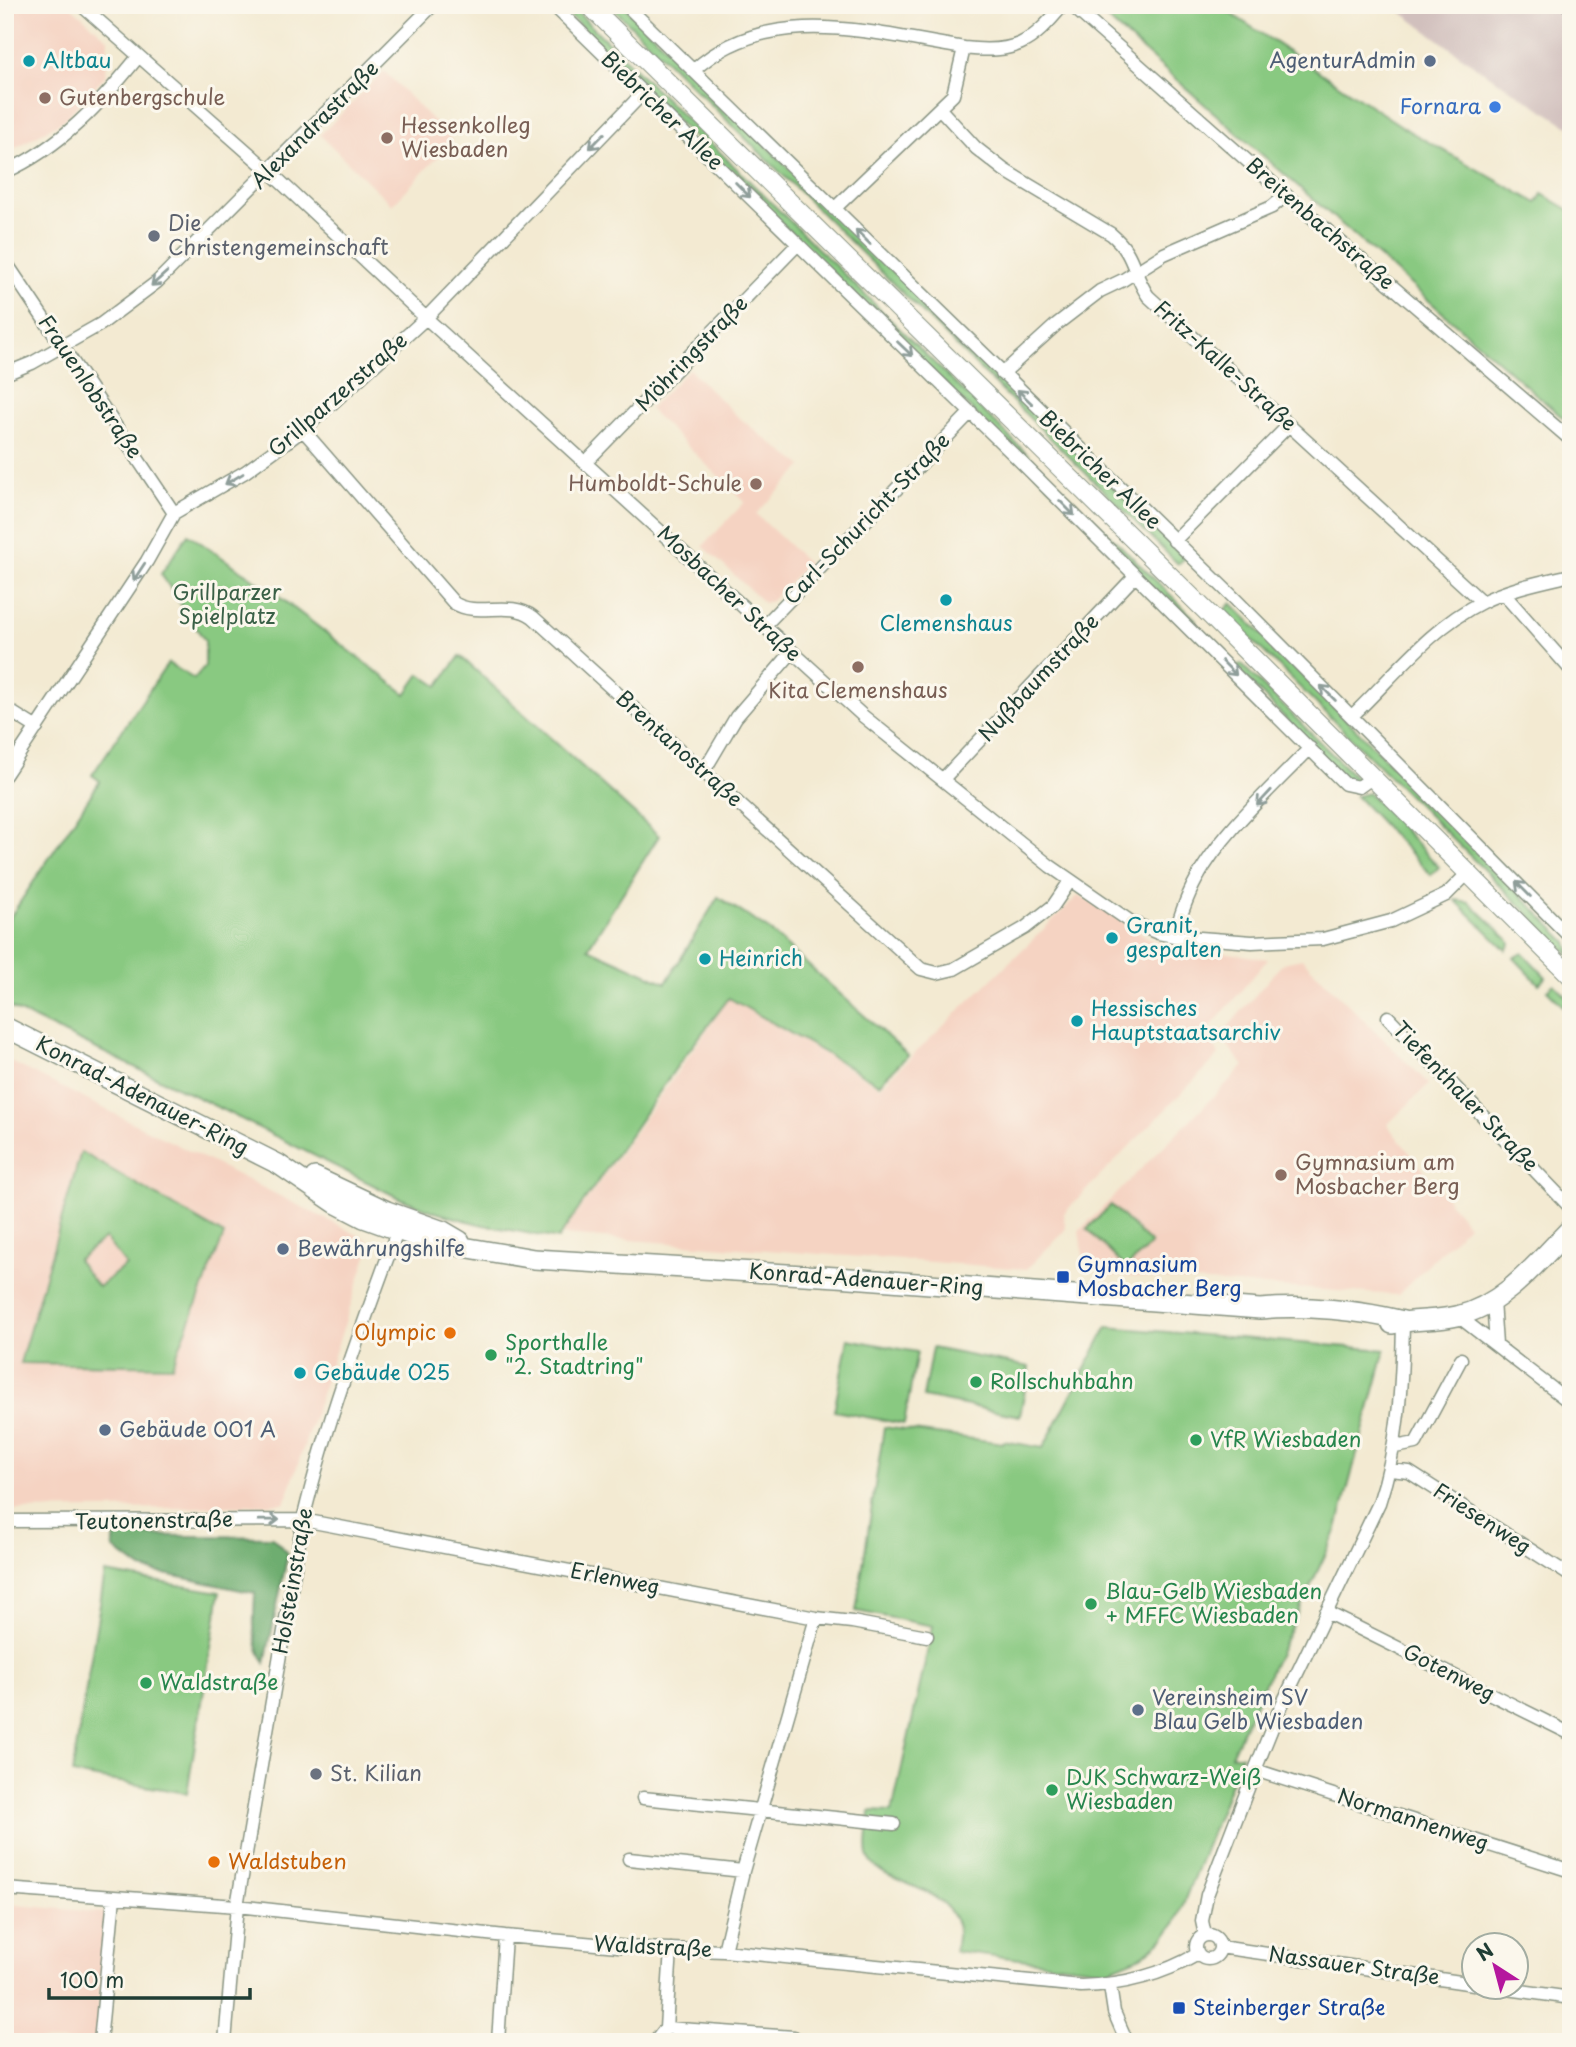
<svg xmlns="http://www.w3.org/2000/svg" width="1576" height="2047" viewBox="0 0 1576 2047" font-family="'Playpen Sans',sans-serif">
<rect width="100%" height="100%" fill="#fbf7ec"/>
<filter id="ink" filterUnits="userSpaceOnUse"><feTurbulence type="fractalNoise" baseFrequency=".0143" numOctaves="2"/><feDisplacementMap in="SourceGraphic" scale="14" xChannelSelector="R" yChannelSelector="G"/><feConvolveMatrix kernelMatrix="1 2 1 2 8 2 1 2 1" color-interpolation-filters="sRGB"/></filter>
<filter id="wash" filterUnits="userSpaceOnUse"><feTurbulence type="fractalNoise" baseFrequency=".00686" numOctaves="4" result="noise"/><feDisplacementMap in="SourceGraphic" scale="28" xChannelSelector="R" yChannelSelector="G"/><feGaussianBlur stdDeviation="1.57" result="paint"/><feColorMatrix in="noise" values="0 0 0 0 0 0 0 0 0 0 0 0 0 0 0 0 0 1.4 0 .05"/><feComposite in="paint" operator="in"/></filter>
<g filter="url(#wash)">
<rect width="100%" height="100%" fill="#f3ead2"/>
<path fill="#f5d3c2" d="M5,5H69L108,39L106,75L64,120L5,154Z
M384,71L453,141L392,205L320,135Z
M689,369L736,415L767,440L803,466L756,514L808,563L771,601L764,603L703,546L745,502L649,409Z
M1079,895L1155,942L1268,959L1207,1031L1219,1055L1063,1214L1066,1229L1027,1269L562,1235L729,999L880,1087Z
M1302,959L1429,1084L1387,1125L1468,1225L1398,1295L1105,1275L1104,1268H1085L1079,1231L1244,1066L1220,1036L1283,963Z
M5,1059L368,1240L370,1247L285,1503L182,1508L5,1510Z
M5,1904L107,1913L95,2042L5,2041Z"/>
<path fill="#d1c0bd" d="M1391,5H1571V128L1475,66Z"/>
<path fill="#89c981" stroke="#54835a" stroke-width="2" fill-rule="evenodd" d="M559,5H570L1196,620L1191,625Z
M610,5H623L1185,558L1178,564Z
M1091,5H1218L1409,131L1537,203L1542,194L1571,211V425Z
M188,534L278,596L406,694L420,674L438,686L460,656L659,836L588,948L666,983L718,897L769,930L908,1055L879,1084L729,998L678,1065L558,1239L479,1224L438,1213L399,1198L197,1097L5,1005V925L100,781L92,775L168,663L194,679L205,666V641L161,574Z
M1231,603L1567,942L1571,956L1246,634L1225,610Z
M1241,664L1360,782H1348L1236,668Z
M1369,793L1439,867L1431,875L1356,796Z
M1455,900L1469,902L1508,939L1510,944L1506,950Z
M1523,953L1546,977L1539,984L1514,958Z
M1554,984L1571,1001V1014L1547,990Z
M81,1152L224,1235L172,1366L20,1363ZM105,1238L126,1265L98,1287L77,1260Z
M1111,1205L1151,1244L1126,1268L1087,1229Z
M1107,1327L1385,1350L1336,1532L1231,1755H1242L1176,1922L1163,1939L1142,1956L1108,1970L955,1951C956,1943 959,1931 957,1924C941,1880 877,1886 868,1855C865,1843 870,1823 870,1811L892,1812L933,1626L856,1611L884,1427L1003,1443L1004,1441L1043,1448Z
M848,1339L917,1352L904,1424L834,1411Z
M932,1348L1029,1367L1020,1416L923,1397Z
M105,1573L220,1592L187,1793L72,1774Z"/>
<path fill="#6ead6f" stroke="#467552" stroke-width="2" d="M115,1535L272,1537L288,1553L265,1663C250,1639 254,1619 255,1593L141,1569L113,1548Z"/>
</g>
<g filter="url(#ink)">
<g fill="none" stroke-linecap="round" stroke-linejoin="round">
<g stroke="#899483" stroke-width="15">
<path id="street" d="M81,5L269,171L426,318L863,716L1050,866L1131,922L1158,933L1174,936L1252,942L1323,939L1391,921L1446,895L1467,874
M553,5L1017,458L1345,784L1359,787L1373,777
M626,5L1232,596L1571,938
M1071,5L1286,195L1571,440
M694,70C769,1 875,34 964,48
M940,109L976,148L1004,170L1111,234C1136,255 1131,271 1148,296L1482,602
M5,172C61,147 101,103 138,57
M834,209L953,95L964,48C1015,54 1031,44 1063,5
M5,261L174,513
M5,374L32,363L101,324L157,282L433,5
M1002,374L1057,324L1100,291L1123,280L1164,254L1272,207L1286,195
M303,430L454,603C478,618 509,599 533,617L921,969L937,973L954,969L1025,928L1053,906L1070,881
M586,462L797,245
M1174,541L1289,425
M1503,593L1571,670
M764,626L971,412
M5,708L37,728
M1352,716C1393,677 1431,627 1482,602C1510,588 1541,582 1571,575
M704,771L736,717L792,652
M5,775L147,561L174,513L245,472L303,430L426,318L644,92
M943,779L1135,576
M1174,936C1180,917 1186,898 1196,880C1221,833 1273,787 1310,748
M1388,1017L1571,1208
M1493,1301L1496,1345
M1458,1316L1571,1403
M1395,1447L1416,1443L1461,1359
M1390,1470L1409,1472L1571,1576
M5,1521L303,1520L816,1618L852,1622L927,1636
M1326,1612L1571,1734
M1255,1770L1571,1871
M643,1798L894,1824
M629,1859L743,1871
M5,1889L237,1906L505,1936L641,1948L724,1951L1081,1986C1123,1985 1162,1975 1198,1954
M1196 1947a12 12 0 1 1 24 0a12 12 0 1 1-24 0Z
M1205,1935L1202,1921L1207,1895L1255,1770L1278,1713L1379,1503C1399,1444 1402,1383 1403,1321
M1220,1947L1474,1984
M724,1951L743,1871L816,1618
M1110,1986L1114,2012L1127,2042
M1500,1988L1571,1998
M666,2028L794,2037
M100,2042L114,1897
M225,2042L237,1906L303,1520C327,1419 364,1321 400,1224
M498,2042L505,1936
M655,2042L666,2028L671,1949"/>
</g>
<g stroke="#899483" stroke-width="20">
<path id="secondary" d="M589,5L1211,616L1571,976"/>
</g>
<g stroke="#899483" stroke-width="22">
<path id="primary" d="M5,1027L278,1164L335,1203L364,1218L428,1241L534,1259L837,1277L1260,1309C1304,1305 1360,1310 1403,1321
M315,1177L387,1211L443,1231L460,1241
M1392,1324C1414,1319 1436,1321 1457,1316C1505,1305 1538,1261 1571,1228"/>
</g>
<use href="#street" stroke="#fff" stroke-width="12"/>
<use href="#secondary" stroke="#fff" stroke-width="18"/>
<use href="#primary" stroke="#fff" stroke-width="19"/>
<g stroke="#1f3d34" stroke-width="7">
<path id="rail" d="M1561,5L1571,12"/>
</g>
<use href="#rail" stroke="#fbf7ec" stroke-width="4.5" stroke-dasharray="13" stroke-linecap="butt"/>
</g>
<defs><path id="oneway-shaft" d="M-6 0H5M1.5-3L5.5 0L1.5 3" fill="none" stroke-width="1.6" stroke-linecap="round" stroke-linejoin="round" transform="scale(1.75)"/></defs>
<g stroke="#8f9e9a">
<use href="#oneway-shaft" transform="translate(597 141) rotate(134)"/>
<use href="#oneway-shaft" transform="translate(743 190) rotate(45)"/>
<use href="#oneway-shaft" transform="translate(863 237) rotate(-135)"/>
<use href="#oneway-shaft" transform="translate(159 279) rotate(138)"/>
<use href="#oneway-shaft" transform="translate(905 349) rotate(44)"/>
<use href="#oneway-shaft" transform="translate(1025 397) rotate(-136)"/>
<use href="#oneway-shaft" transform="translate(234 479) rotate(149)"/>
<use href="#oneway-shaft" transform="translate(1067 508) rotate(45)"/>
<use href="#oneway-shaft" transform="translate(139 572) rotate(123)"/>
<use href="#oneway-shaft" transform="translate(1229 668) rotate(45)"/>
<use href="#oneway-shaft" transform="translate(1328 693) rotate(-135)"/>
<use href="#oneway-shaft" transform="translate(1264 798) rotate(133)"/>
<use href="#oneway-shaft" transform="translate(1523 889) rotate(-135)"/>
<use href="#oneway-shaft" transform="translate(269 1520) rotate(-1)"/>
</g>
</g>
<g fill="#0f9aa8" stroke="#fbf7ec" stroke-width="2.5">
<circle cx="29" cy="61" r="7"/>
<circle cx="946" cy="600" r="7"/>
<circle cx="1112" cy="938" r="7"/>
<circle cx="705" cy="959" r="7"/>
<circle cx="1077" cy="1021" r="7"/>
<circle cx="300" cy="1373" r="7"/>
</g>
<g fill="#5c6f8a" stroke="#fbf7ec" stroke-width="2.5">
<circle cx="1430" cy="61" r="7"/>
<circle cx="283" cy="1249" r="7"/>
<circle cx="105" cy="1430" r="7"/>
<circle cx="1138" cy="1710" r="7"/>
</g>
<g fill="#8d6e63" stroke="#fbf7ec" stroke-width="2.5">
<circle cx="45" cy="98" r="7"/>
<circle cx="387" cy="138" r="7"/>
<circle cx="756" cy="484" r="7"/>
<circle cx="858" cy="667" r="7"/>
<circle cx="1281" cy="1175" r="7"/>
</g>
<circle fill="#3f7fe0" stroke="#fbf7ec" stroke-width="2.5" cx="1495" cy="107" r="7"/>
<g fill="#6b7280" stroke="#fbf7ec" stroke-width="2.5">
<circle cx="154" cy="236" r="7"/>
<circle cx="316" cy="1774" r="7"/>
</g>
<g fill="#1a4fb4" stroke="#fbf7ec" stroke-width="2.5">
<rect x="1056" y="1270" width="14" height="14" rx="3.5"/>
<rect x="1172" y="2001" width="14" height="14" rx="3.5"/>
</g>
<g fill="#e8710a" stroke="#fbf7ec" stroke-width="2.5">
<circle cx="450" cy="1333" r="7"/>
<circle cx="214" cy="1862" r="7"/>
</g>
<g fill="#2e9e5b" stroke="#fbf7ec" stroke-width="2.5">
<circle cx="491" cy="1355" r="7"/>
<circle cx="976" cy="1382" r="7"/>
<circle cx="1196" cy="1440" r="7"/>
<circle cx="1091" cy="1604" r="7"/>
<circle cx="146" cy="1683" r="7"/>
<circle cx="1052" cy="1790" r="7"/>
</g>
<g text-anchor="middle" stroke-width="6" stroke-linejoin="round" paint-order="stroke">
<g font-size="21" fill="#0d838f" stroke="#fbf7ec" text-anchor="start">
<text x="43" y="68">Altbau</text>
<text x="946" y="631" text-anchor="middle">Clemenshaus</text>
<text x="1126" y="933">Granit,<tspan x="1126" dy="24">gespalten</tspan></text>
<text x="719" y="966">Heinrich</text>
<text x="1091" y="1016">Hessisches<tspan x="1091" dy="24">Hauptstaatsarchiv</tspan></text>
<text x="314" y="1380">Gebäude 025</text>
</g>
<g font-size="21" fill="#4e5e75" stroke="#fbf7ec" text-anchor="start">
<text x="1416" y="68" text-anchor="end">AgenturAdmin</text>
<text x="297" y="1256">Bewährungshilfe</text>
<text x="119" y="1437">Gebäude 001 A</text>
<text x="1152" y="1705">Vereinsheim SV<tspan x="1152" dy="24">Blau Gelb Wiesbaden</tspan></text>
</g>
<g font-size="21" fill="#785e54" stroke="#fbf7ec" text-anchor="start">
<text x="59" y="105">Gutenbergschule</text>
<text x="401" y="133">Hessenkolleg<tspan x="401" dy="24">Wiesbaden</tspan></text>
<text x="742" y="491" text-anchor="end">Humboldt-Schule</text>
<text x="858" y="698" text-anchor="middle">Kita Clemenshaus</text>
<text x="1295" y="1170">Gymnasium am<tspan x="1295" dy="24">Mosbacher Berg</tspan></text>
</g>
<g font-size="21" fill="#366cbe" stroke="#fbf7ec" text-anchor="end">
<text x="1481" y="114">Fornara</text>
</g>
<g font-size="21" fill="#1f3d34" stroke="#fbf7ec">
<text transform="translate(662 111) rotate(44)" y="7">Biebricher Allee</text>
<text transform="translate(315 125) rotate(-45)" y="7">Alexandrastraße</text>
<text transform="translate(1320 224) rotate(41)" y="7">Breitenbachstraße</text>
<text transform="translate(692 354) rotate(-46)" y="7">Möhringstraße</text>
<text transform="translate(1225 366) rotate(42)" y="7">Fritz-Kalle-Straße</text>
<text transform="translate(90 387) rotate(56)" y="7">Frauenlobstraße</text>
<text transform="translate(338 395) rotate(-41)" y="7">Grillparzerstraße</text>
<text transform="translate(1100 470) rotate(44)" y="7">Biebricher Allee</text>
<text transform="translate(867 519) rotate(-46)" y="7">Carl-Schuricht-Straße</text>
<text transform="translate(729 594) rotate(43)" y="7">Mosbacher Straße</text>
<text transform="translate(1039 678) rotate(-47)" y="7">Nußbaumstraße</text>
<text transform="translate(679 749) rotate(42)" y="7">Brentanostraße</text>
<text transform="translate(142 1096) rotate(27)" y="7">Konrad-Adenauer-Ring</text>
<text transform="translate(1465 1097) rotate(46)" y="7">Tiefenthaler Straße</text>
<text transform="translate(866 1280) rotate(4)" y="7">Konrad-Adenauer-Ring</text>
<text transform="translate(1482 1519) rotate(33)" y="7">Friesenweg</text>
<text transform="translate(154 1521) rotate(-1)" y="7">Teutonenstraße</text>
<text transform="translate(615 1579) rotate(11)" y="7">Erlenweg</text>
<text transform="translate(293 1581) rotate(-80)" y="7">Holsteinstraße</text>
<text transform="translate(1449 1673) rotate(27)" y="7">Gotenweg</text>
<text transform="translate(1413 1820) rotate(18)" y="7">Normannenweg</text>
<text transform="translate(653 1947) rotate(3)" y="7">Waldstraße</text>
<text transform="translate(1354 1966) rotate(8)" y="7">Nassauer Straße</text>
</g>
<g font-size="21" fill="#5b616d" stroke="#fbf7ec" text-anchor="start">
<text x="168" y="231">Die<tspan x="168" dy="24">Christengemeinschaft</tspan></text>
<text x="330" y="1781">St. Kilian</text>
</g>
<g font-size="21" fill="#3a6047" stroke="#fbf7ec">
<text x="227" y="600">Grillparzer<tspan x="227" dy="24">Spielplatz</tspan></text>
</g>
<g font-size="21" fill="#164399" stroke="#fbf7ec" text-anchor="start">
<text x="1077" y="1272">Gymnasium<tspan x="1077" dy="24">Mosbacher Berg</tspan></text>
<text x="1193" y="2015">Steinberger Straße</text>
</g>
<g font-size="21" fill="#c56008" stroke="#fbf7ec" text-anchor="end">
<text x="436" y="1340">Olympic</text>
<text x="228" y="1869" text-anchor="start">Waldstuben</text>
</g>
<g font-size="21" fill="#27864d" stroke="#fbf7ec" text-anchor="start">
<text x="505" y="1350">Sporthalle<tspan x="505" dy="24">"2. Stadtring"</tspan></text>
<text x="990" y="1389">Rollschuhbahn</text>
<text x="1210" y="1447">VfR Wiesbaden</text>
<text x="1105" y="1599">Blau-Gelb Wiesbaden<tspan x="1105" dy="24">+ MFFC Wiesbaden</tspan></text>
<text x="160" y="1690">Waldstraße</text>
<text x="1066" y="1785">DJK Schwarz-Weiß<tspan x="1066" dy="24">Wiesbaden</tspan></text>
</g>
</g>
<rect width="1576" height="2047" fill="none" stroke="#fbf7ec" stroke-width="28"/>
<g transform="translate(1495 1966) rotate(324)"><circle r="33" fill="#fbf7ec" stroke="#a3ada2" stroke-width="2"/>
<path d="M0-5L12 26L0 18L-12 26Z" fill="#b5179e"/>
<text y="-10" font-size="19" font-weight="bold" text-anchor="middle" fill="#1f3d34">N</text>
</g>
<path d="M49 1988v10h201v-10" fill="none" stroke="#1f3d34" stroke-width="3.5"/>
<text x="60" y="1988" font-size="21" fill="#1f3d34" stroke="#fbf7ec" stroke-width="5" paint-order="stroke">100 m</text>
</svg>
